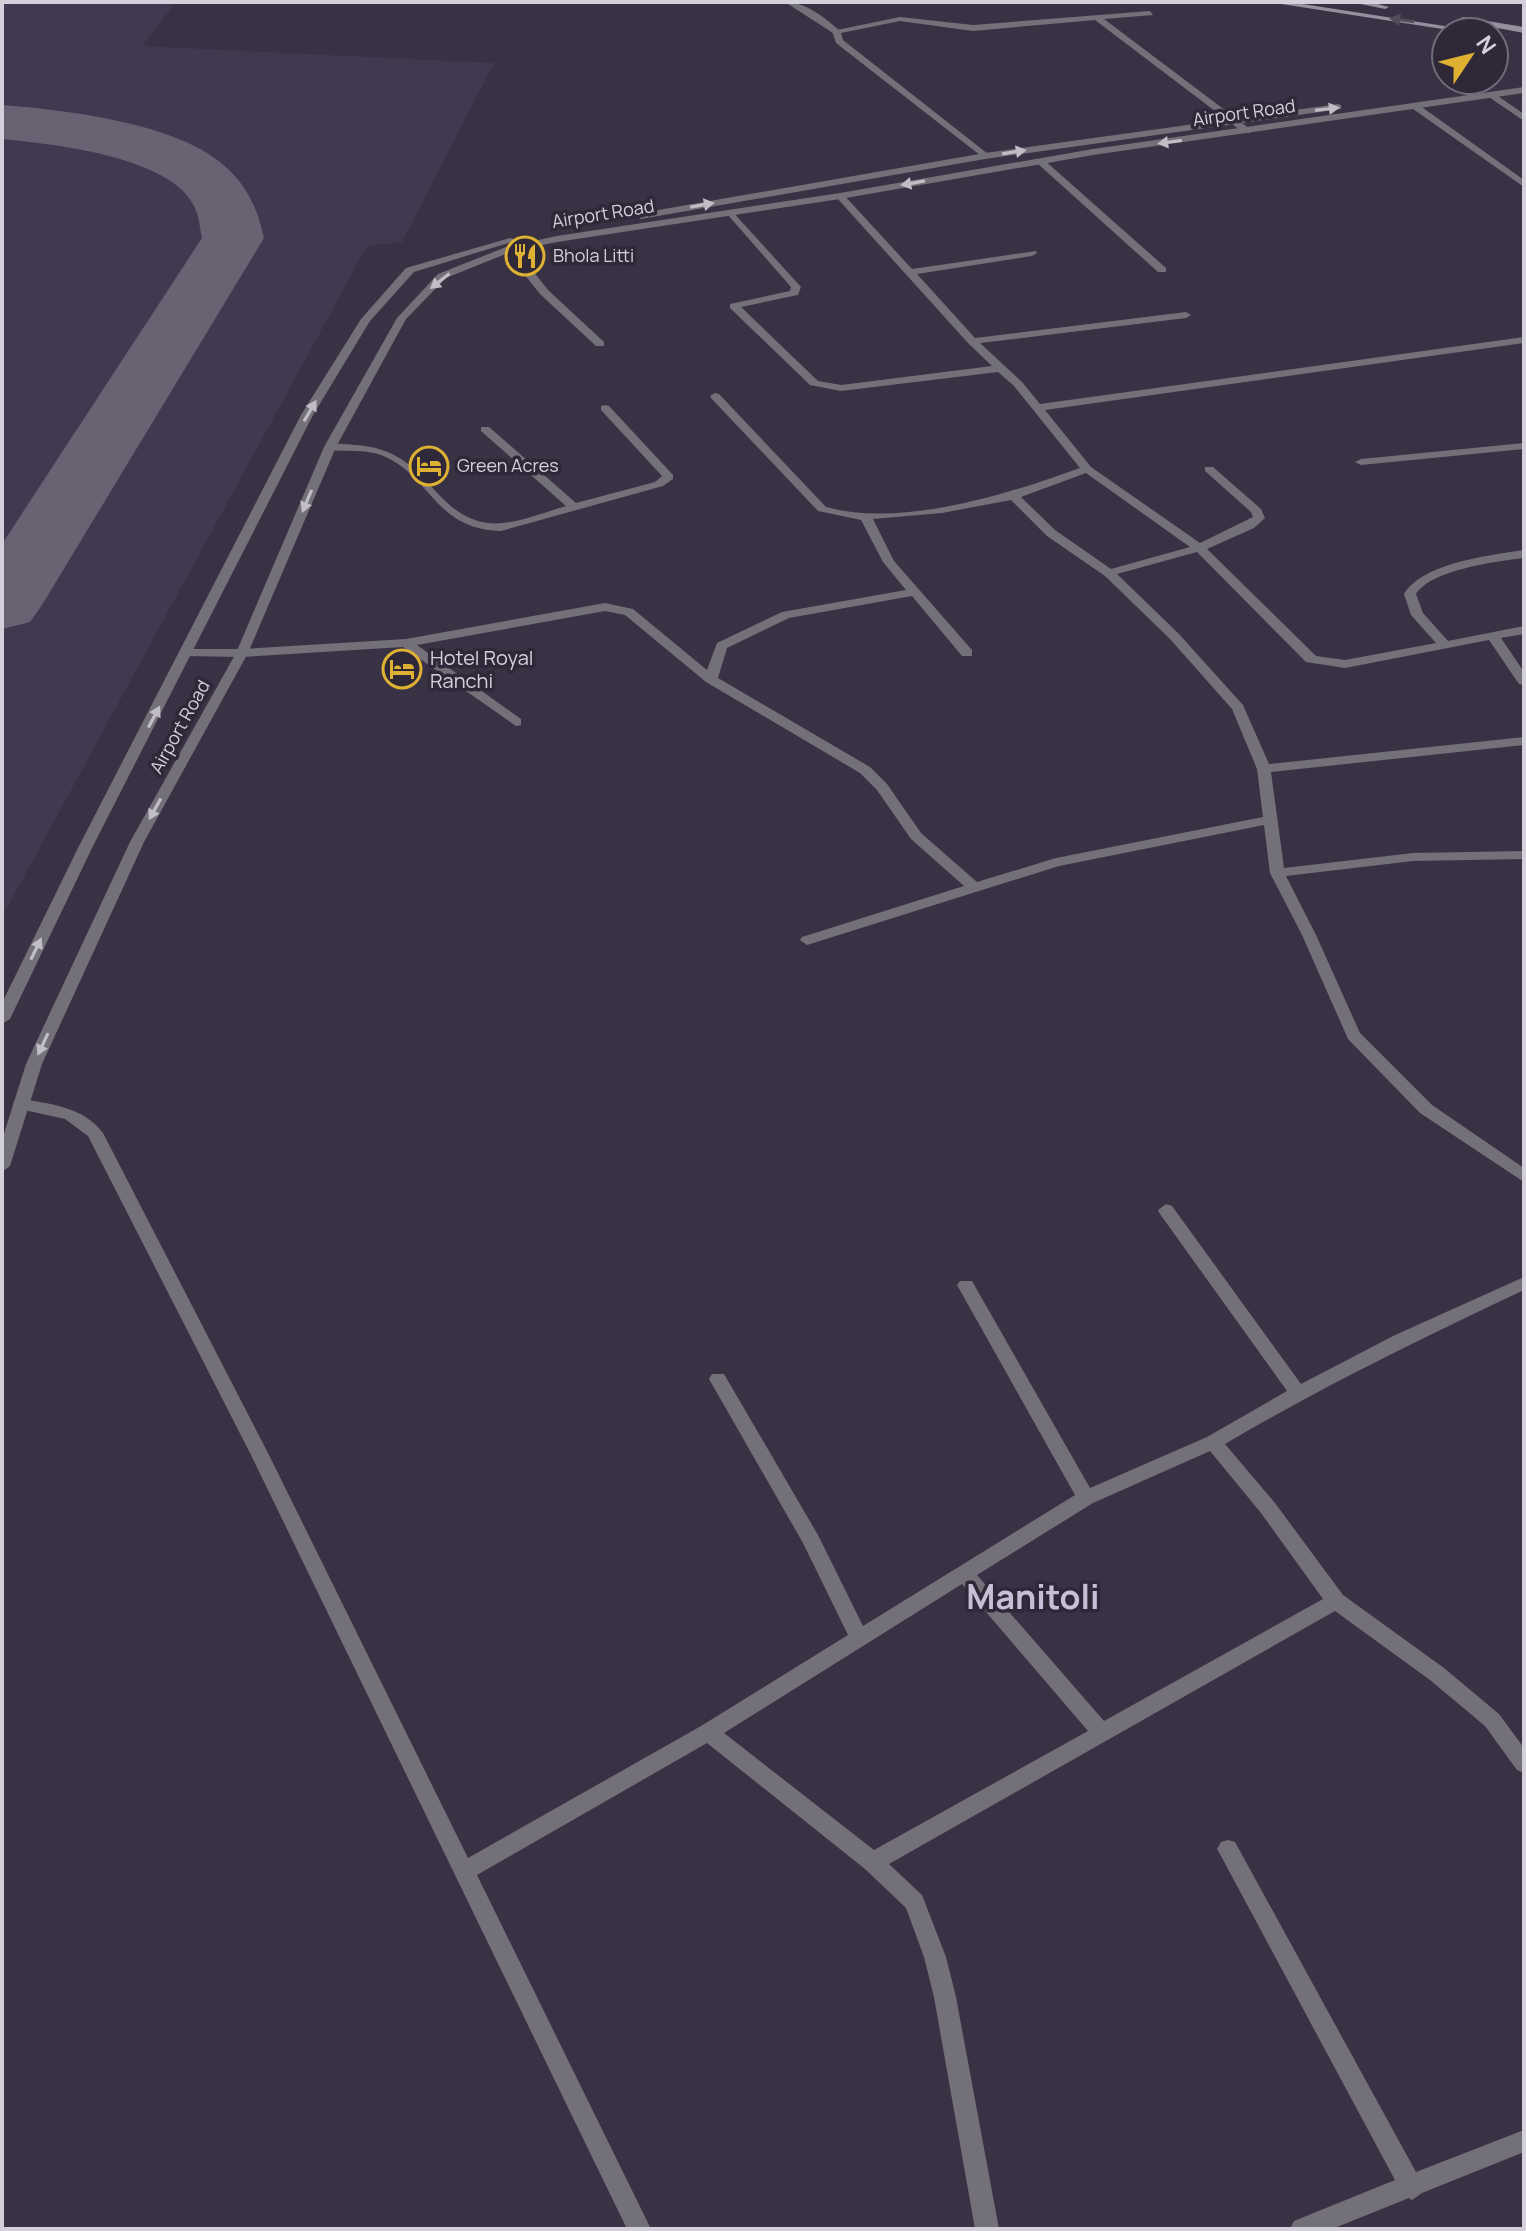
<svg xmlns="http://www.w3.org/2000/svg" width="1526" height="2231" viewBox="0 0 1526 2231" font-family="Manrope,sans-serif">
<rect width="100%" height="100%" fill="#393244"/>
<path fill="#423850" d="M2,2H176L142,46L494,63L402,242L367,246L2,917Z"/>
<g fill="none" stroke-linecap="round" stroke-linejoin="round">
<path fill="#686272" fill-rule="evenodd" d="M2,105C65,110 182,123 228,169C249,189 258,211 264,238L42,605L30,622L2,629V544L202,238C200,229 199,216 195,208C173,156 51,144 2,139Z"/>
<path fill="#737079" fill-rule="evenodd" d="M785,2C806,2 825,18 840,31L833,33Z"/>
<path fill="#737079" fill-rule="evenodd" d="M1150,11L1153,15L1104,19L1250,129V133H1244L1095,20L973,31L900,21L841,33L843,40L988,154V158L985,159L836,43L832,31L900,17L973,25Z
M1492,92L1524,114V121L1489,97L1488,95Z
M1413,105H1419L1524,180V187L1413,109Z
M1037,159H1043L1166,268V272H1158L1037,163Z
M837,194H843L912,269L1036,251L1037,253L1032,256L917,274L975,338L1186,312L1191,315L1186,318L980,343L1022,382L1040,404L1524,337V343L1045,410L1091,467L1200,543L1253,517L1251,512L1205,471V467H1213L1261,509L1265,518L1254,528L1207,549L1316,656L1345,660L1436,643L1411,615L1404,594C1423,563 1490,555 1524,550V558C1497,561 1431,570 1416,594L1423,613L1448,641L1524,626V634L1501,638L1524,672V685L1519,684L1489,640L1345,668L1306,662L1197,552L1117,574L1178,633L1243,705L1269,764L1524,737V745L1271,772L1284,868L1413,853L1524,851V859L1413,861L1286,876L1316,935L1360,1033L1432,1105L1524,1168V1182L1420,1113L1348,1039L1302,935L1270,873L1264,825L1059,866L807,945L800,940L802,937L964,886L911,839L877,790L860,773L706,682L625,615L605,611L417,645L521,719V725L516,726L403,647L242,657L183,656V650L188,649H242L406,639L605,603L633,609L707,670L717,643L782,612L906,590L883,562L861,520L818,511L711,398L710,396L715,393L719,394L826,507C902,528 1008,494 1080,468L1014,386L998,372L841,391L810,385L730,308V304L790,291L791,287L728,215L726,213L731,210L801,287L798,295L741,307L818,381L841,385L992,366L968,343L837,198ZM1086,473L1190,547L1111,569L1055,530L1021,497ZM1011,500L1047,536L1105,576L1170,639L1232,709L1257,769L1263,817L1056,858L977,882L921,833L887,784L870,767L718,678L727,648L789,618L912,596L962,656H972V650L894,561L873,519L942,513Z
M506,247H514L548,290L604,342V346H596L540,294L506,251Z
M605,405L609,406L673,475V479L663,486L501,531C433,529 432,475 381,455C365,449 346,452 330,450L324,447C332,442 344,444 354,445C426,448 430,510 482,522C508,528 541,513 566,506L481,431V427H489L576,503L655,482L662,476L601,410V406Z
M1524,443V449L1361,465L1355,462L1361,459Z
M21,1099C51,1104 84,1107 103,1133L269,1455L468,1858L701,1726L848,1635L803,1543L709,1379L712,1374H724L818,1535L863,1626L1075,1495L957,1285L960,1281H972L1090,1488L1207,1437L1287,1391L1160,1214L1158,1210L1166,1204L1172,1206L1301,1384L1393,1336L1524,1277V1290C1422,1338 1322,1387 1225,1444L1275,1503L1343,1595L1444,1668L1499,1714L1524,1748V1773L1517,1770L1485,1726L1430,1680L1335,1611L889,1864L922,1895L946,1957L956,1997L999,2229H975L934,1997L924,1957L906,1908L865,1869L707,1743L477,1875L651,2229H627L251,1455L88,1136L65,1119L15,1108L13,1104L15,1100ZM1210,1451L1261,1513L1323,1599L1104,1721L977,1575L1093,1503ZM962,1584L1088,1731L874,1850L724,1733Z
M1228,1840L1235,1842L1416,2172L1524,2130V2152L1422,2193L1412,2200L1409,2198L1332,2229H1290L1294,2221L1395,2180L1221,1856L1217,1849L1221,1842Z"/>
<path fill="#737079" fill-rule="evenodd" d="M1524,87V93L1093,155L840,199L557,242L513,251L446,278L406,319L336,447L248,653L144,842L42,1064L10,1166L2,1172V1140L26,1064L130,842L236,653L324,447L397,318L438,274L506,247L557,236L840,193L1093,149Z
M1338,104L1341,105V109L985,159L641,219L636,216L641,213L985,153Z
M510,238L518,240L414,272L370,321L313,415L93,846L10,1019L2,1024V1003L79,846L301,415L361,319L406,268Z"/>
<path fill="#95909e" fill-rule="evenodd" d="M1269,2H1290L1483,32H1462Z
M1351,2H1370L1389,7L1385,9Z
M1463,17L1524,27V33L1460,21L1459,19Z"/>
</g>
<defs><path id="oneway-solid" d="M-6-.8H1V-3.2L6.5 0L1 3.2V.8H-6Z" transform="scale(2)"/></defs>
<use fill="#534c5c" href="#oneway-solid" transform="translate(1402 20) rotate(-172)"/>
<g fill="#c1bdc7">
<use href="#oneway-solid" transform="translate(1327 109) rotate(-7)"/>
<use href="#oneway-solid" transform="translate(1170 142) rotate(172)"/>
<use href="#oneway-solid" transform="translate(1014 152) rotate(-9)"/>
<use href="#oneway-solid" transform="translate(913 183) rotate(170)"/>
<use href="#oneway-solid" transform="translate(702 205) rotate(-10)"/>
<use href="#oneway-solid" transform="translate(440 281) rotate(142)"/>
<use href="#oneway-solid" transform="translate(310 411) rotate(-60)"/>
<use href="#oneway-solid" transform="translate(307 501) rotate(113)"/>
<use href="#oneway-solid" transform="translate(154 717) rotate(-62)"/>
<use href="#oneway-solid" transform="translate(155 809) rotate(119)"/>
<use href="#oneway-solid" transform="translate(36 949) rotate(-64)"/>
<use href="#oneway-solid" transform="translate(43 1044) rotate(115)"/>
</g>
<defs>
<g id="restaurant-ring" transform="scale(2)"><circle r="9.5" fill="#2f2839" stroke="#deb133" stroke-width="1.5"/><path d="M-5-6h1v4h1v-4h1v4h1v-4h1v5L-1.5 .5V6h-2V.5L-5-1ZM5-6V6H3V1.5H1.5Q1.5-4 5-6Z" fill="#deb133"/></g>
<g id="hotel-ring" transform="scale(2)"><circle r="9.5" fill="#2f2839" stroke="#deb133" stroke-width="1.5"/><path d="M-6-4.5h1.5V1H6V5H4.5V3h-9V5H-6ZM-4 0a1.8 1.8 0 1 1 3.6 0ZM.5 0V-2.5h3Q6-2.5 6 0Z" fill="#deb133"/></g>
</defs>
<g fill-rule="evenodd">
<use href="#restaurant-ring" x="525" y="256"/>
<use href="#hotel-ring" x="429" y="466"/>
<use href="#hotel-ring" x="402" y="669"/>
</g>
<g text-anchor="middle" stroke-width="7" stroke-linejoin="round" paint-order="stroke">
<g font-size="18" fill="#d4d0db" stroke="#2f2839">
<text transform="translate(1244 113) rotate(-8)" y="6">Airport Road</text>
<text transform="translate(603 214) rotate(-9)" y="6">Airport Road</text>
<text transform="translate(180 727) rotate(-61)" y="6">Airport Road</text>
</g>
<g font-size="18" fill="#d4d0db" stroke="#2f2839" text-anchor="start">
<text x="553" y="262">Bhola Litti</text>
<text x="457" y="472">Green Acres</text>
</g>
<g font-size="20" fill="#d4d0db" stroke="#2f2839" text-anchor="start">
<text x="430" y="665">Hotel Royal<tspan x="430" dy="23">Ranchi</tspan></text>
</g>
<g font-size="34" font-weight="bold" fill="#c7bfd5" stroke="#2f2839">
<text x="1033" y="1609">Manitoli</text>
</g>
</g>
<rect width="1526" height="2231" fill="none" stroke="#d4d0db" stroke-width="8"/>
<g transform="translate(1470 56) rotate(55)"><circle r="38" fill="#2f2839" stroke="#716b7a" stroke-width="2"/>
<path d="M0-6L14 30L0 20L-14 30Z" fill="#deb133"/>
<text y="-12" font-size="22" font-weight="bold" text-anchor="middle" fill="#d4d0db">N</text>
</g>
</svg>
